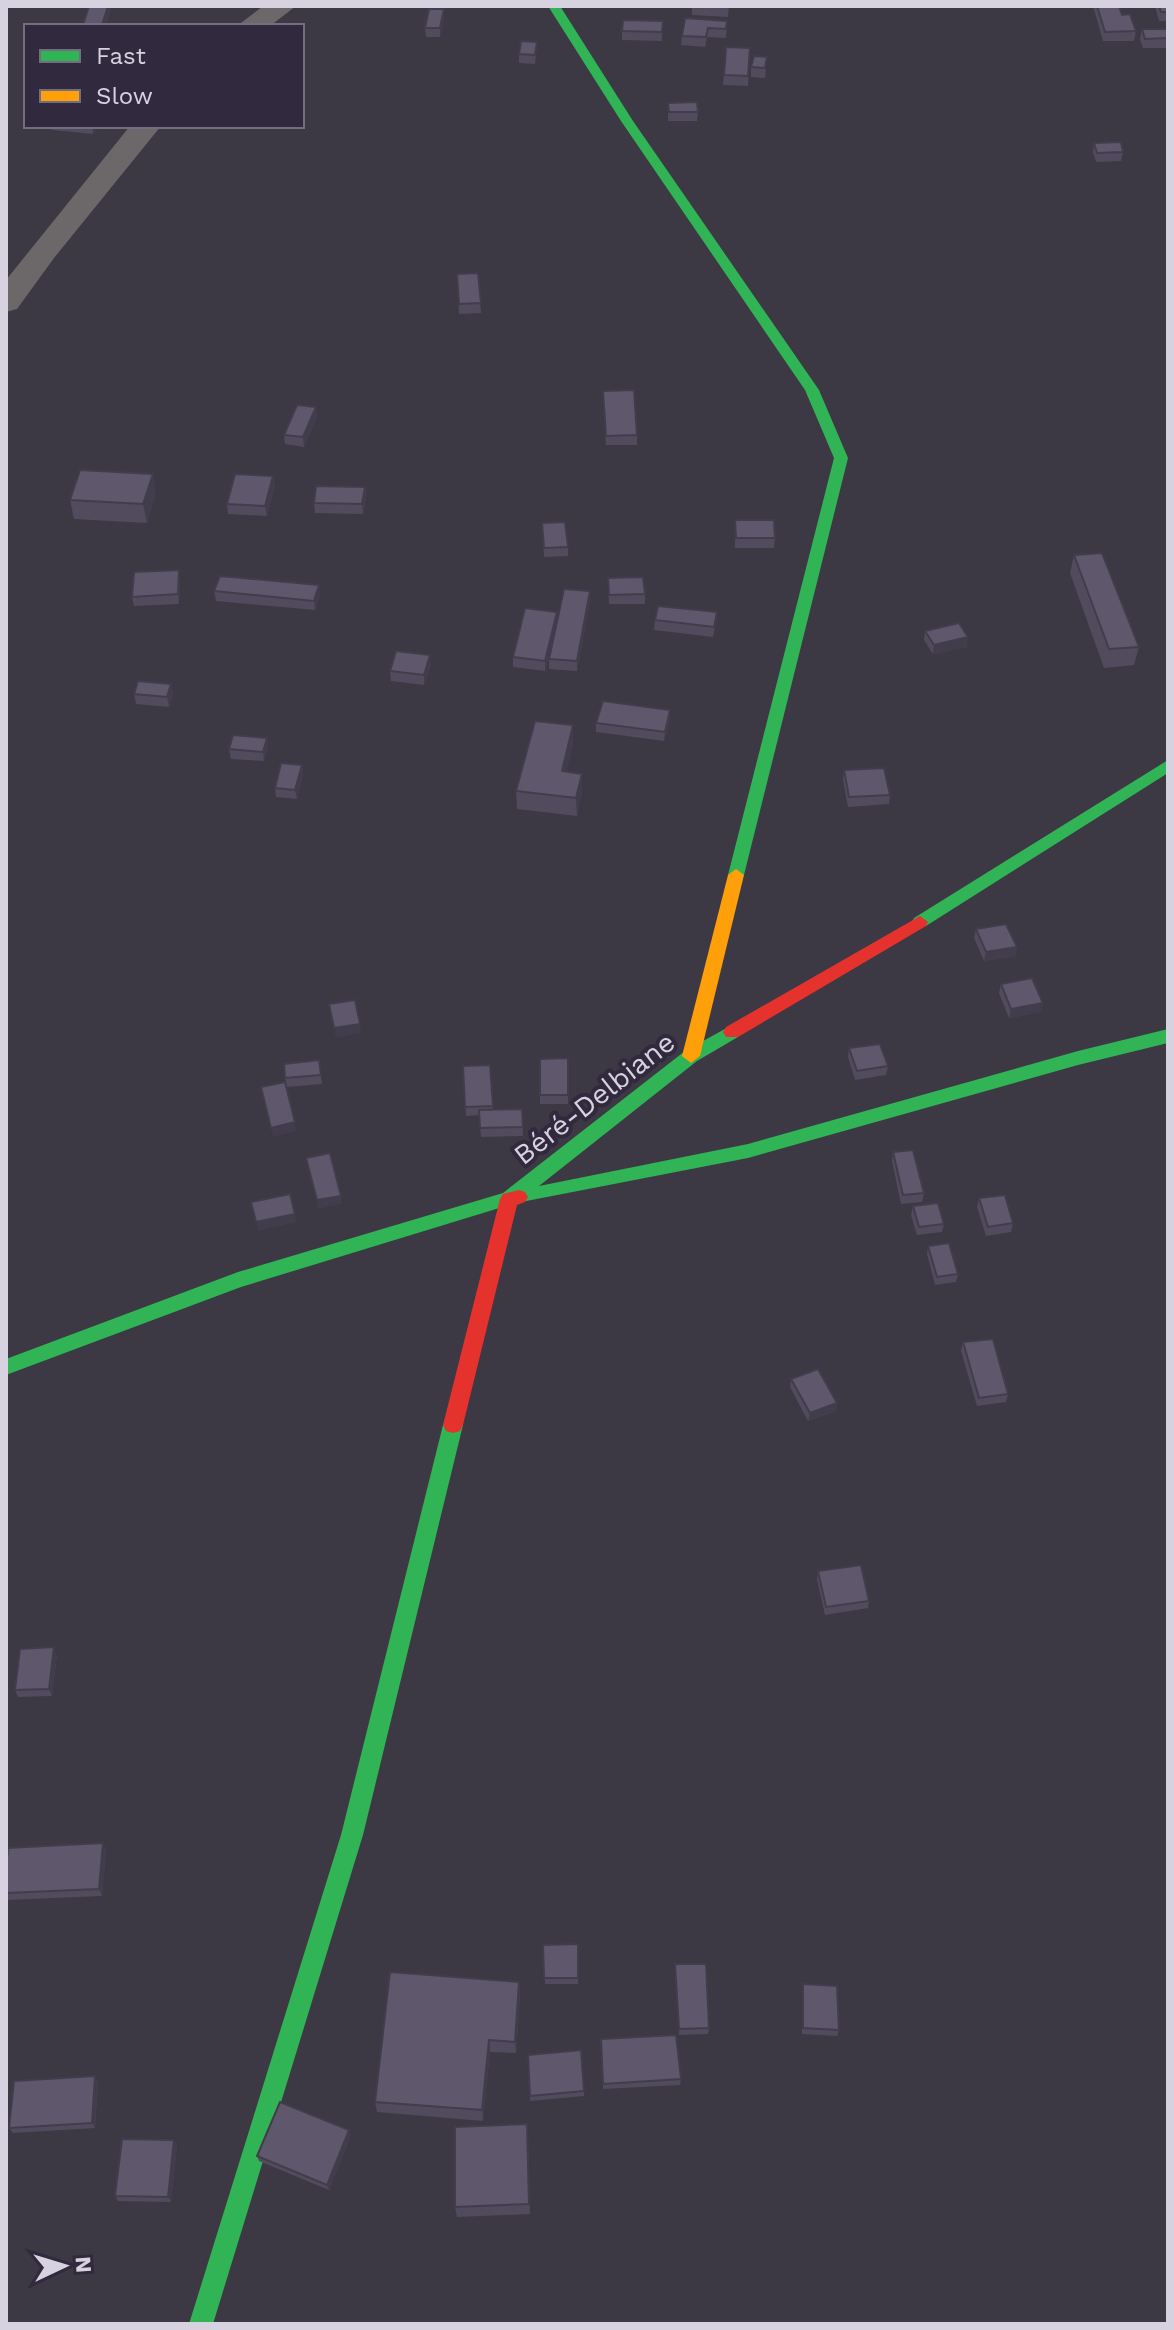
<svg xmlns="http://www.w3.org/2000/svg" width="1174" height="2330" viewBox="0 0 1174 2330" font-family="'Work Sans',sans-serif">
<rect width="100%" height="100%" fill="#3c3844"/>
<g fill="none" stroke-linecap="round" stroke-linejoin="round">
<path fill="#6c6869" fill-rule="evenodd" d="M263,6H296L270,26H237Z
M130,126H161L54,258L17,309L6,312V280Z"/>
<path fill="#30b455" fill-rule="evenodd" d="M548,6H560L633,121L819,390L848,458L744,875L736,881L728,875L834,458L805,390L621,121Z
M1168,760V773L926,926H914L912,922L914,918Z
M732,1025L738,1027L741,1032L738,1037L697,1061L539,1186L748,1144L1078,1051L1168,1029V1043L1078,1065L748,1158L516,1203L241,1287L6,1375V1359L238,1272L503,1193L685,1051Z
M453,1417L460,1419L463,1425L363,1835L213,2324H189L341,1835L443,1425L446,1419Z"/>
<path fill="#ff9f0a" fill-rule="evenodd" d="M736,869L744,875L700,1056L691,1063L682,1056L728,875Z"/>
<path fill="#e5322d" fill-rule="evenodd" d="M920,916L928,922L926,926L738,1037H726L723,1032L726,1027Z
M519,1190L525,1192L528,1197L525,1202L517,1205L463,1425L460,1431L453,1433L446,1431L443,1425L500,1199L503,1194Z"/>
</g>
<path fill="#524b5d" d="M692,6H729L728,17L692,15Z
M1045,6H1065V8H1046Z
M1093,6H1119L1122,15L1136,31L1134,41H1103Z
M1155,6H1168V21H1159Z
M444,19L440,37H426L425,28Z
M663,21L662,41L622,40V31Z
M727,21L726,38L707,37L705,47L681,45L682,36Z
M1142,29H1168V48H1143L1140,39Z
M537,42L535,64L519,63V54Z
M726,47L750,48L748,86L723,85Z
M767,57L765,78L751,77V67Z
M668,103L698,112L697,121H668Z
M51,126H98L93,134L52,130Z
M1094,143L1123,152L1121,161L1096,162L1093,152Z
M478,273L481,313L459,314L457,274Z
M603,391L637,435V445H606Z
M317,417L304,447L285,444L284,435Z
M273,476L275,486L267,516L228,514L227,504Z
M365,487L366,497L363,514L315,513L314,503Z
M156,493L147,523L74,519L70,500Z
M735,520L775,538L774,548H735Z
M542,523L568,547V556L544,557Z
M1074,555L1139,647L1134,665L1104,668L1070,573Z
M608,578L645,594V604H609Z
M180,580L179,604L134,606L132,597Z
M214,591L320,595L315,610L216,601Z
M590,591V601L577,671L549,669V659L552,644L545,671L513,667V657Z
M655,620L716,621L713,637L654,630Z
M925,631L967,647L933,654L924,640Z
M431,664L424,685L391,681L390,671Z
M173,693L169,707L136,704L134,694Z
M670,720L664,741L596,732V723Z
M573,744L566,772L582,792L577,816L517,809L516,791Z
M268,747L264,761L231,759L229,749Z
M302,765L303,774L297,799L276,797L275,788Z
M844,770L890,795L889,804L848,807L843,780Z
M976,929L1017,947L1015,956L984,961L974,938Z
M1001,984L1043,1003L1041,1012L1009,1018L999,993Z
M849,1048L888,1066L886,1075L855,1080L848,1057Z
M568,1058V1104H540V1059Z
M319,1060L322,1084L287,1087L285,1078Z
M490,1065L493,1109H522L523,1136L481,1137L479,1115L466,1116L463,1066Z
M893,1152L924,1193L922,1202L901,1204L892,1161Z
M979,1198L1013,1223L1011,1232L986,1236L977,1207Z
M913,1206L944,1224L942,1232L917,1235L911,1215Z
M928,1246L958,1274L956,1282L935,1285L927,1254Z
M963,1342L1008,1394L1006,1402L977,1406L961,1351Z
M791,1379L837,1403L836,1411L808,1421L790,1387Z
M818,1571L869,1601L868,1608L825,1615L817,1579Z
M57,1655L52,1696L18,1697L15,1690Z
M103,1843L106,1850L102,1896L7,1900L6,1868Z
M578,1944V1984H545L543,1945Z
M675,1964L709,2028L708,2034L679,2035Z
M519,1982L520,1994L516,2053L490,2052L483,2121L377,2112L375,2102Z
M803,1984L839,2030L837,2036L802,2034V1990Z
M601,2039L681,2079L680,2085L603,2089Z
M528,2055L584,2091V2096L530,2101Z
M95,2076L98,2082L95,2128L13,2133L9,2128Z
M351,2135L329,2190L259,2161L257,2156Z
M528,2135L530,2214L457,2217L455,2207Z
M177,2145L171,2202L118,2201L115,2196Z"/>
<path fill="#423d4c" d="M108,6H111V11L106,26H102Z
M444,9V19L440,37V28Z
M92,126H98L93,134Z
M316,407L317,417L304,447L303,437Z
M153,474L156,493L147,523L143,504Z
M273,476L275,486L267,516L265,506Z
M365,487L366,497L363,514L362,504Z
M179,570L180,580L179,604L178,594Z
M319,585L320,595L315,610L314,601Z
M590,591V601L577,671V661Z
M557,612V621L545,671V661Z
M968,637L967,647L933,654L934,645Z
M430,655L431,664L424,685V675Z
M171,684L173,693L169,707L167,697Z
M670,710V720L664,741L665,732Z
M573,725V744L562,790V771Z
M267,738L268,747L264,761L263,752Z
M302,765L303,774L297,799L295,790Z
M582,774V792L577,816L576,798Z
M1017,947L1015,956L984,961L986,952Z
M1043,1003L1041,1012L1009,1018L1011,1009Z
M360,1024L361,1033L336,1038L334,1028Z
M295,1122L296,1131L273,1137L271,1128Z
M341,1196L342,1204L318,1209L317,1200Z
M295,1214L296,1222L258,1231L256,1222Z
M837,1403L836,1411L808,1421L810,1413Z
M54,1647L57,1655L52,1696L49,1689Z
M103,1843L106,1850L102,1896L99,1889Z
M519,1982L520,1994L516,2053L515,2042Z
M489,2040L490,2052L483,2121L482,2110Z
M95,2076L98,2082L95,2128L92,2123Z
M349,2130L351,2135L329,2190L327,2185Z
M174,2140L177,2145L171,2202L168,2197Z"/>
<path fill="#5f576c" stroke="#423d4c" stroke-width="2" d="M89,6H108L102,25H83Z
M1097,6H1119L1122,15L1130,14L1136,31L1105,32Z
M1159,6H1168V12H1161Z
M429,9H444L440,28H425Z
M685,18L727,21L726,29L708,28L706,37L682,36Z
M623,20L663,21L662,32L622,31Z
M1142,29H1168V38L1145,39Z
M521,41L537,42L535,55L519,54Z
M726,47L750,48L748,76L724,75Z
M754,56L767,57L765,68L751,67Z
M697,102L698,112H669L668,103Z
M1121,142L1123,152L1097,153L1094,143Z
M478,273L481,303L459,304L457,274Z
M634,390L637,435L606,436L603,391Z
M297,405L316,407L303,437L284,435Z
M80,470L153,474L143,504L70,500Z
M235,474L273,476L265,506L227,504Z
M316,486L365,487L362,504L314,503Z
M735,520H774L775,538H736Z
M565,522L568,547L544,548L542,523Z
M1102,553L1139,647L1109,649L1074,555Z
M179,570L178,594L132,597L134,572Z
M220,576L319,585L314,601L214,591Z
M643,577L645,594L609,595L608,578Z
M564,589L590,591L577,661L549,659Z
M658,606L717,612L714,627L655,620Z
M525,608L557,612L545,661L513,657Z
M959,623L968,637L934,645L925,631Z
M396,651L430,655L424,675L390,671Z
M138,681L171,684L167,697L134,694Z
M603,701L670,710L665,732L596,723Z
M535,721L573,725L562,771L582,774L576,798L516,791Z
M233,735L267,738L263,752L229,749Z
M281,763L302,765L295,790L275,788Z
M884,768L890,795L849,797L844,770Z
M1006,924L1017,947L986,952L976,929Z
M1032,978L1043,1003L1011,1009L1001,984Z
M355,1000L360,1024L334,1028L329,1004Z
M880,1044L888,1066L857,1071L849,1048Z
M568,1058V1095H540V1059Z
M319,1060L321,1075L285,1078L284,1064Z
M490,1065L493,1106L465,1107L463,1066Z
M285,1082L295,1122L271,1128L261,1087Z
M522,1109L523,1127L480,1128L479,1110Z
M913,1150L924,1193L903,1195L893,1152Z
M330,1153L341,1196L317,1200L306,1158Z
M290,1194L295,1214L256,1222L251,1202Z
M1005,1195L1013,1223L988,1227L979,1198Z
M938,1203L944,1224L919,1227L913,1206Z
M949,1243L958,1274L937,1277L928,1246Z
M993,1339L1008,1394L979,1398L963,1342Z
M818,1369L837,1403L810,1413L791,1379Z
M861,1565L869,1601L826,1607L818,1571Z
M54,1647L49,1689L15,1690L20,1649Z
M103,1843L99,1889L6,1893V1868L8,1848Z
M578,1944V1978H544L543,1945Z
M675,1964H706L709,2028L679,2029Z
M390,1972L519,1982L515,2042L489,2040L482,2110L375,2102Z
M803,1984L837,1986L839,2030L803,2028Z
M676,2035L681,2079L603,2084L601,2039Z
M581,2050L584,2091L530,2096L528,2055Z
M95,2076L92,2123L9,2128L14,2081Z
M280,2102L349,2130L327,2185L257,2156Z
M527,2124L529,2204L455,2207V2127Z
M122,2139L174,2140L168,2197L115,2196Z"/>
<g text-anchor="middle" stroke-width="8" stroke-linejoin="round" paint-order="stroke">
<g font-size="28" fill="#d7d2e0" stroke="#31293e">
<text transform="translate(594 1098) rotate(-38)" y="10">Béré-Delbiane</text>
</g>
</g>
<rect width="1174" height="2330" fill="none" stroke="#d7d2e0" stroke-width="16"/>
<rect x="24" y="24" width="280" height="104" fill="#31293e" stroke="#736d7f" stroke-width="2"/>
<rect x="40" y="50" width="40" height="12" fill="#30b455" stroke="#736d7f" stroke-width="2"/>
<text x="96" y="64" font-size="24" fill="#d7d2e0">Fast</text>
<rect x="40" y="90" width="40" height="12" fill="#ff9f0a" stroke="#736d7f" stroke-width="2"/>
<text x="96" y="104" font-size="24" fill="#d7d2e0">Slow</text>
<g transform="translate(64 2266) rotate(86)" stroke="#31293e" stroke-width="6" paint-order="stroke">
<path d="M0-6L14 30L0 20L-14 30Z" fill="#d7d2e0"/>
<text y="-12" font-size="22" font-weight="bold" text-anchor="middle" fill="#d7d2e0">N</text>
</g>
</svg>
